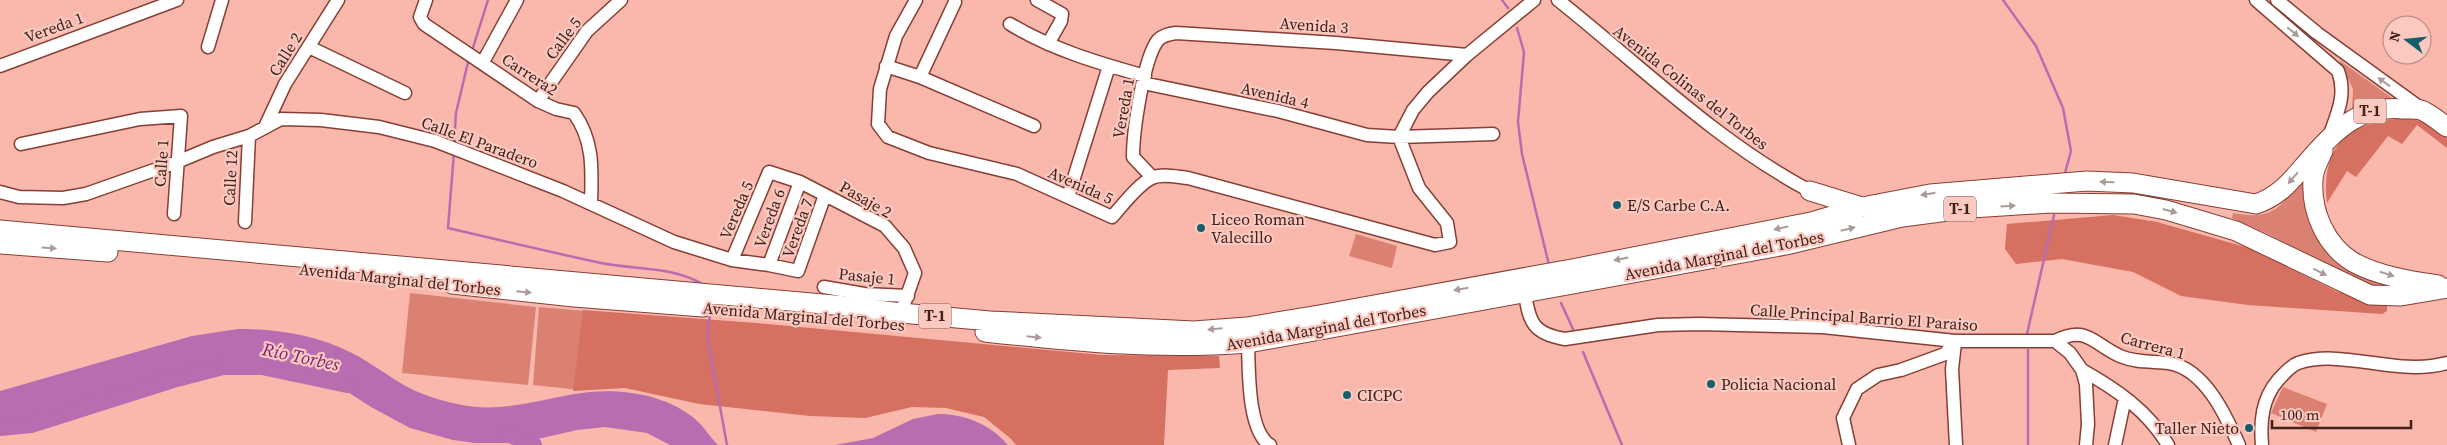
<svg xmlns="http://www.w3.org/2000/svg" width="2447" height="445" viewBox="0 0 2447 445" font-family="'Source Serif 4',serif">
<rect width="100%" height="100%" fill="#fab7ab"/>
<path fill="#da8172" d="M2339,60L2396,101L2369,104L2352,110L2353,89Z
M2305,175L2309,219L2319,237L2407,291L2364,284L2322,264L2268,234L2232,218L2233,213C2277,221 2280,206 2305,175Z
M1356,234L1397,246L1392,268L1349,256Z
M410,293L536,307L528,385L402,373Z
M539,307L586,311L581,390L533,385Z
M2283,387L2327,404L2316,432L2271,413Z"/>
<path fill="#d67060" d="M2410,118L2427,123L2447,137V148L2417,125L2402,144L2388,136L2356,177L2347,171L2327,203C2320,141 2353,120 2410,118Z
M2113,215L2157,222L2249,248L2338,292L2387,304V311L2382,314L2248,305L2181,296L2133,272L2062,259L2016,264L2005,249L2007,224Z
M583,310L756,323L1102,355L1219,356L1220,368L1168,370L1164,445H1016L1010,438L984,417L946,408L912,407L865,418L810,416L699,404L625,388L573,391Z"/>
<path fill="#b86db1" d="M238,329C278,329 316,335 352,353C366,360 378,369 391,377C411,391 434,399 457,404C496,413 531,402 569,395C608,387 657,391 690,415C702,423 708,435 718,445H670L647,433L605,427L577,430L520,443H475L453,440L410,428L371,407L337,385L300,371L260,365L220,367L201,371L0,429V391L192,336Z
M938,414C965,414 990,424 1008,445H835L873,438L913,419Z"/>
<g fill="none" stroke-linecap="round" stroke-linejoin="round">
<path stroke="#b86db1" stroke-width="2.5" d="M1502,0L1508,8
M2003,0L2036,46L2063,108L2071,151L2065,173
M1517,28L1524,52L1518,122L1522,154L1549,265
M472,51L488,0
M454,144L456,113L469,58
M454,152L448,228C499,240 550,252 601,263C636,270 673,266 704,285
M712,300L707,336L727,445
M1561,303L1573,329
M2027,334L2054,215
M1583,352L1622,445
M2028,445V350"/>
<path stroke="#b86db1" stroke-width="16" d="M0,428L31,425L173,380L223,367H262L347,385
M507,434L534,445"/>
<g stroke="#863f34" stroke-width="15">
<path id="minor" d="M426,0L420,17L424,24L538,101L556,109L574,113C594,141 592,170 591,203
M916,0L896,36L880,89L878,124L888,137L929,153L1017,174L1112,217C1122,206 1138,184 1152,178C1162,173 1177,177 1188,178L1435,245L1450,242L1447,223L1419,188L1399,137L1413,110L1428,92L1467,55L1534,0
M1037,0L1062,14L1061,21L1048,44
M1558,0C1641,66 1716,141 1810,191
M2256,0L2338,71C2347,95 2337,114 2329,137
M2277,0L2317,33L2422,109
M1010,24C1051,49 1098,63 1145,76
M208,47L222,0
M309,47L405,93
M483,62L517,0
M0,66L177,0
M886,66L920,77L1034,126
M920,77L955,2
M1143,83L1278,111L1367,135L1399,137L1493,134
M538,101L587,31L621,0
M265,127L285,84L338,0
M21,144L140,119L181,116L174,214
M1152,177L1133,157C1133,133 1143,59 1158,40C1163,35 1169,34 1176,33L1336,43L1467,55
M0,192L19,197L63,198L86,194L177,162L213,147L249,136L281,119L321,120L379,127L435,141L563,191L674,242L732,260L769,265L798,271L825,195
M1068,197L1109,66
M245,222L249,136
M732,260L769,172L800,182L885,226L904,248L915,273L901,313
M769,265L800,182
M824,287L864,294L908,296
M1525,293C1529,323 1534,334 1565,339L1658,325L1699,324L1823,327L1955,341H2055L2070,353L2082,370L2086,384L2088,424L2086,445
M2055,341C2087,325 2092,343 2120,356C2136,363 2153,361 2169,363C2205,369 2226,416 2239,445
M1248,343C1249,367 1247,431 1270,445
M1955,343L1952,369L1956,445
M2082,370C2116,389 2148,411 2168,445
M1849,445L1843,418L1857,389L1878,375L1901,370L1945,354L1955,341
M2115,445L2125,398
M2262,445C2260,421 2262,399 2278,380C2284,374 2290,366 2298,363C2342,348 2397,377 2447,363"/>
</g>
<g stroke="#863f34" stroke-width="21">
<path id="highway" d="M2323,151C2319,160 2313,170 2313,180C2311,211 2325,245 2353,262C2378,276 2411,281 2438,285
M1810,191L1862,207
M0,230L845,306L901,313L990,321L1194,331L1247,327L1319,315L1577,268L1811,222L1862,207L1930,194L2087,181L2133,183L2256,204C2281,196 2293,178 2310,159C2336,129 2361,105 2403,109C2410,109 2420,108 2425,112C2433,116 2440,122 2447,127
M0,244L108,252
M452,284L574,297L703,307
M985,332C1076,342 1156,350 1248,343L1786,245L1902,217L1971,208L2051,203L2134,204L2166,210L2236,231L2370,295L2401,296L2447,288"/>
</g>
<use href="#minor" stroke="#fff" stroke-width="12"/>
<use href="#highway" stroke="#fff" stroke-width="19"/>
</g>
<defs><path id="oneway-solid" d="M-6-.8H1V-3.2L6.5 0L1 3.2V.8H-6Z" transform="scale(1.25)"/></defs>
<g fill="#aa9b99">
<use href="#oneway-solid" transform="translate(2293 32) rotate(40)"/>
<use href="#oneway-solid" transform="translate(2384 82) rotate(-144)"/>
<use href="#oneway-solid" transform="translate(2293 178) rotate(131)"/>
<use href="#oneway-solid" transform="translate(2107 182) rotate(-178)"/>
<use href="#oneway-solid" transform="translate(1928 194) rotate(171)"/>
<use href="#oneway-solid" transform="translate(2008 206) rotate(-3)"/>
<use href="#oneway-solid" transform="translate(2170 211) rotate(15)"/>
<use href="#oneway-solid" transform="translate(1781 228) rotate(168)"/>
<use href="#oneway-solid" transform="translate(1848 229) rotate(-14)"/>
<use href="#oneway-solid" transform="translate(49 248) rotate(4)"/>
<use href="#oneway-solid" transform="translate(1621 259) rotate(169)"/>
<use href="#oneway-solid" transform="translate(2320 272) rotate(27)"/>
<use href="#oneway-solid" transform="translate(2387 274) rotate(17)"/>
<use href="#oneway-solid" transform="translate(1461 289) rotate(170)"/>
<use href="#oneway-solid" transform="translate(524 292) rotate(6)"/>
<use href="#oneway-solid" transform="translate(1215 329) rotate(175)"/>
<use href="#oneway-solid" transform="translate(1034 337) rotate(6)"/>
</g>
<g fill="#13606c" stroke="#fcc9c0" stroke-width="2">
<circle cx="1617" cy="205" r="5"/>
<circle cx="1201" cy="228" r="5"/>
<circle cx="1711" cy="384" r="5"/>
<circle cx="1347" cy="395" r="5"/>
<circle cx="2249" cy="428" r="5"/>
</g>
<g text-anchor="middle" stroke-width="4.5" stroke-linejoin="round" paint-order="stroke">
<g fill="#fcc9c0" stroke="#79534d" stroke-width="1">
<rect x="2354" y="98.5" width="32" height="25" rx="4"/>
<rect x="1944" y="196.5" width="32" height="25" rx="4"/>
<rect x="919" y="303.5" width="32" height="25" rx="4"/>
</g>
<g font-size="15" font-weight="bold" fill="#41211c">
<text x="2370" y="116">T-1</text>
<text x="1960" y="214">T-1</text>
<text x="935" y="321">T-1</text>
</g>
<g font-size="16" fill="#41211c" stroke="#fcc9c0">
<text transform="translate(1314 25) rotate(4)" y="6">Avenida 3</text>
<text transform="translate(54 27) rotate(-20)" y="6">Vereda 1</text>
<text transform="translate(563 38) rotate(-53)" y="6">Calle 5</text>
<text transform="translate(285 54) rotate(-58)" y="6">Calle 2</text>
<text transform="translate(530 74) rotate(33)" y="6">Carrera2</text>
<text transform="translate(1691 87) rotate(38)" y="6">Avenida Colinas del Torbes</text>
<text transform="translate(1275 95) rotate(13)" y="6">Avenida 4</text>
<text transform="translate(1123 108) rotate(-80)" y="6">Vereda 1</text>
<text transform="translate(480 142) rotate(20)" y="6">Calle El Paradero</text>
<text transform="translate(161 163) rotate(-86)" y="6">Calle 1</text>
<text transform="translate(230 178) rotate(-87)" y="6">Calle 12</text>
<text transform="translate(1081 185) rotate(24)" y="6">Avenida 5</text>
<text transform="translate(866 199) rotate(30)" y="6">Pasaje 2</text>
<text transform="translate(736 210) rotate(-67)" y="6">Vereda 5</text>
<text transform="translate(769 218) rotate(-70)" y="6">Vereda 6</text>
<text transform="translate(797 228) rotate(-70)" y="6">Vereda 7</text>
<text transform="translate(1724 255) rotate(-11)" y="6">Avenida Marginal del Torbes</text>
<text transform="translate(867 276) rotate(6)" y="6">Pasaje 1</text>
<text transform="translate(400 279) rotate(6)" y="6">Avenida Marginal del Torbes</text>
<text transform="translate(804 316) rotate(5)" y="6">Avenida Marginal del Torbes</text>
<text transform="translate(1864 317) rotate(4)" y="6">Calle Principal Barrio El Paraiso</text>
<text transform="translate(1326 327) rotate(-10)" y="6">Avenida Marginal del Torbes</text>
<text transform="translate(2153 345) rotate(15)" y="6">Carrera 1</text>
</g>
<g font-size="16" fill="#41211c" stroke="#fcc9c0" text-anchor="start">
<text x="1627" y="211">E/S Carbe C.A.</text>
<text x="1211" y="225">Liceo Roman<tspan x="1211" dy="18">Valecillo</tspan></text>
<text x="1721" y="390">Policia Nacional</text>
<text x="1357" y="401">CICPC</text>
<text x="2239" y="434" text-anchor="end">Taller Nieto</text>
</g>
<g font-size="18" font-style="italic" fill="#7d2278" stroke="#fcc9c0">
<text transform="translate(301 357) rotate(12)" y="6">Río Torbes</text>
</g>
</g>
<g transform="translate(2407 40) rotate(286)"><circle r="24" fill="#fcc9c0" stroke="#b1867e"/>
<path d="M0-4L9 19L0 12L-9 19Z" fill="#13606c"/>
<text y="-8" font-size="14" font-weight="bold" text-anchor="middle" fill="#41211c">N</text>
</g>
<path d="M2272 420v8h139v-8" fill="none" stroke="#41211c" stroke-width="2.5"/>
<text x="2280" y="420" font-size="15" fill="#41211c" stroke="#fcc9c0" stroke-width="4" paint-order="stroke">100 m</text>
</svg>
